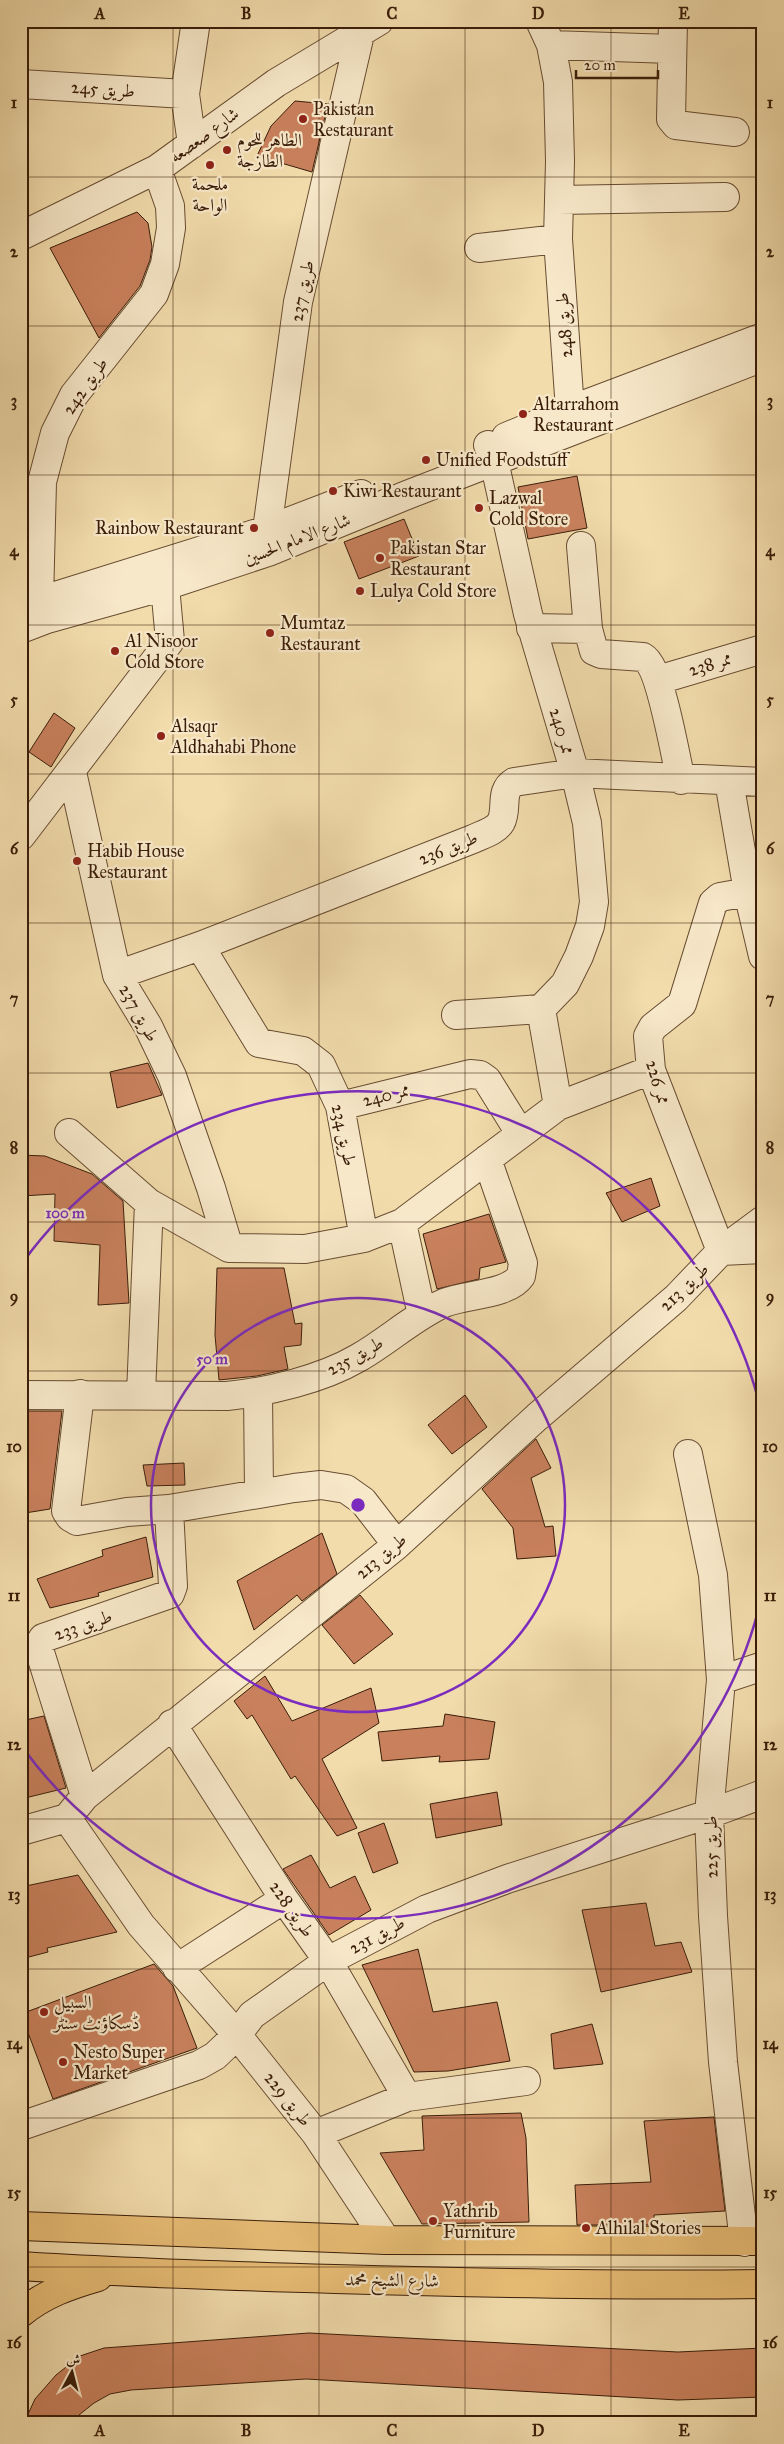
<svg xmlns="http://www.w3.org/2000/svg" width="784" height="2444" viewBox="0 0 784 2444" font-family="'IM FELL Great Primer',Amiri,serif">
<rect width="100%" height="100%" fill="#f2dcac"/>
<filter id="stains"><feTurbulence type="fractalNoise" baseFrequency=".004" numOctaves="4"/><feColorMatrix values="0 0 0 0 .2 0 0 0 0 .09 0 0 0 0 .02 0 0 0 .5 -.17"/></filter>
<radialGradient id="worn" r=".72"><stop offset=".6" stop-color="#630" stop-opacity="0"/><stop offset="1" stop-color="#630" stop-opacity=".3"/></radialGradient>
<path fill="#c9815d" stroke="#3a1d09" d="M295,101L328,104L312,172L257,156L271,126Z
M137,212L148,223L152,247L150,260L140,286L99,338L50,248Z
M577,476L587,528L528,539L518,487Z
M404,519L419,556L359,579L344,542Z
M54,713L75,728L51,767L29,752Z
M148,1063L162,1095L117,1108L110,1072Z
M21,1155L45,1156L92,1174L123,1201L129,1303L98,1305L100,1245L54,1241L55,1194L21,1196Z
M651,1178L660,1206L622,1222L606,1193Z
M489,1214L506,1262L480,1268L479,1279L437,1289L423,1234Z
M217,1268H284L295,1324L302,1323L301,1345L284,1347L288,1369L257,1376L219,1380L215,1335Z
M465,1395L487,1427L452,1454L428,1425Z
M21,1411H62L50,1509L25,1513L28,1443L21,1444Z
M536,1439L551,1468L531,1478L545,1527L553,1526L556,1556L517,1559L513,1528L482,1489Z
M184,1463L185,1485L147,1486L143,1465Z
M322,1533L337,1574L302,1601L297,1595L254,1630L237,1581Z
M146,1537L153,1577L98,1593L99,1596L50,1608L37,1579L103,1556L102,1550Z
M360,1595L393,1634L354,1664L322,1625Z
M265,1676L292,1721L371,1688L379,1723L322,1759L357,1828L337,1836L295,1776L291,1779L252,1715L247,1719L234,1701Z
M445,1714L495,1722L489,1759L439,1762L440,1756L382,1761L378,1732L443,1726Z
M44,1716L66,1788L21,1799V1721Z
M497,1792L502,1825L436,1838L430,1804Z
M384,1823L398,1863L373,1873L358,1833Z
M311,1855L330,1888L355,1876L371,1910L329,1935L283,1869Z
M78,1875L117,1932L47,1948L48,1952L21,1959V1887Z
M646,1903L655,1946L681,1942L692,1972L601,1992L582,1910Z
M418,1949L433,2012L497,2002L510,2061L448,2071L414,2072L362,1965Z
M154,1964L173,1986L197,2048L53,2099L21,2014Z
M592,2024L603,2064L554,2069L551,2034Z
M521,2113L526,2138L529,2222L422,2224L380,2153L424,2150L422,2116Z
M714,2117L725,2211L654,2215V2225H577L575,2185L651,2182L644,2121Z
M309,2333L678,2352L763,2348V2397L678,2400L306,2379L131,2390L110,2394L94,2403L79,2415L74,2423H24L35,2399L56,2375L80,2356L104,2348Z"/>
<g fill="none" stroke-linecap="round" stroke-linejoin="round">
<g stroke="#684d32" stroke-width="30">
<path id="minor" d="M540,21L551,45L558,82L560,161L558,239L570,410
M673,21L671,119L676,125L735,132
M551,45L672,49
M21,84L185,94
M192,144L185,94L196,21
M559,200L725,197
M21,236L157,169L276,83L379,21
M479,248L558,239
M506,437L570,410L763,337
M488,445L494,461L528,614L575,773L587,823L594,902L590,926L579,956L565,984L541,1009L558,1106
M268,545L267,530L298,302L360,34
M581,546L588,629
M21,609L39,601L267,530L361,494
M46,618L39,601L42,482L55,433L74,395L154,294L165,264L171,228L170,206L157,169
M531,628L588,629L594,651L601,654L643,657C661,667 675,756 681,780
M21,629L47,619L165,586L268,552L407,495L763,357
M658,680L763,649
M72,772L117,975L148,1026L172,1076L211,1188L229,1248
M729,781L748,892L763,956
M21,836L170,641L165,586L159,569
M200,946L259,1043L303,1051L321,1065L340,1106L364,1238
M117,975L200,946L473,839C481,835 496,831 501,822C508,809 499,791 514,782L575,773L763,782
M456,1015L541,1009
M340,1106L470,1074L480,1075L487,1080L520,1133
M69,1133L149,1203L229,1248L305,1249L364,1238L402,1223L558,1106L651,1070
M402,1223L422,1315
M721,1251L651,1070L648,1036L653,1027L682,1004L713,903L720,897L748,892
M721,1251L763,1249
M258,1392L259,1494
M80,1394L66,1511L70,1517L77,1521L127,1512L169,1509L294,1488L321,1485L346,1489L363,1501L397,1545
M141,1394L149,1203
M21,1395L227,1396C268,1392 322,1379 358,1358C388,1341 413,1317 444,1303C466,1294 508,1295 521,1276L523,1263L487,1159
M688,1454L713,1575L721,1680L709,1814L713,1916L723,2062L744,2242
M721,1680L763,1666
M172,1724L284,1899L328,1961L407,2097
M85,1796L38,1646L43,1638L170,1594L173,1586L169,1509
M67,1818L141,1925L237,2035L316,2134L386,2240
M21,1831L67,1818L85,1796L397,1545L537,1417L676,1298L721,1251L763,1220
M177,1968L284,1899
M21,2126L199,2065L215,2056L237,2035L252,2015L328,1961L427,1909L507,1879L709,1814L763,1794
M316,2134L407,2097L526,2081"/>
</g>
<g stroke="#3a1d09" stroke-width="30">
<path id="major" d="M21,2226L386,2240L763,2241
M21,2266C126,2273 230,2276 335,2279C478,2283 620,2286 763,2284
M21,2313C44,2294 70,2285 98,2277"/>
</g>
<use href="#minor" stroke="#f7e8c9" stroke-width="28"/>
<use href="#major" stroke="#e9be76" stroke-width="28"/>
</g>
<path fill="none" stroke="#3a1d09" stroke-width="1" stroke-opacity="0.55" d="M173,21V2423M319,21V2423M465,21V2423M611,21V2423M21,177H763M21,326H763M21,475H763M21,625H763M21,774H763M21,923H763M21,1073H763M21,1222H763M21,1371H763M21,1521H763M21,1670H763M21,1819H763M21,1969H763M21,2118H763M21,2267H763"/>
<g fill="none" stroke="#7b2cbf" stroke-width="2.5">
<circle cx="358" cy="1505" r="207"/>
<path d="M762 1595A414 414 0 0 1 23 1748M23 1262A414 414 0 0 1 762 1415"/>
</g>
<g fill="#8f2418" stroke="#f7e8c9" stroke-width="2">
<circle cx="303" cy="119" r="5"/>
<circle cx="227" cy="150" r="5"/>
<circle cx="210" cy="165" r="5"/>
<circle cx="523" cy="414" r="5"/>
<circle cx="426" cy="460" r="5"/>
<circle cx="333" cy="491" r="5"/>
<circle cx="479" cy="508" r="5"/>
<circle cx="254" cy="528" r="5"/>
<circle cx="380" cy="558" r="5"/>
<circle cx="360" cy="591" r="5"/>
<circle cx="270" cy="633" r="5"/>
<circle cx="115" cy="651" r="5"/>
<circle cx="161" cy="736" r="5"/>
<circle cx="77" cy="861" r="5"/>
<circle cx="44" cy="2012" r="5"/>
<circle cx="63" cy="2062" r="5"/>
<circle cx="433" cy="2221" r="5"/>
<circle cx="586" cy="2228" r="5"/>
</g>
<g text-anchor="middle" stroke-width="4.5" stroke-linejoin="round" paint-order="stroke">
<g font-size="18" fill="#3a1d09" stroke="#f7e8c9">
<text transform="translate(103 89) rotate(4)" y="6">طريق 245</text>
<text transform="translate(204 135) rotate(-36)" y="6">شارع صعصعه</text>
<text transform="translate(302 291) rotate(-79)" y="6">طريق 237</text>
<text transform="translate(564 325) rotate(-94)" y="6">طريق 248</text>
<text transform="translate(85 386) rotate(-55)" y="6">طريق 242</text>
<text transform="translate(297 539) rotate(-21)" y="6">شارع الامام الحسين</text>
<text transform="translate(710 664) rotate(-17)" y="6">ممر 238</text>
<text transform="translate(562 731) rotate(73)" y="6">ممر 240</text>
<text transform="translate(448 848) rotate(-22)" y="6">طريق 236</text>
<text transform="translate(139 1013) rotate(61)" y="6">طريق 237</text>
<text transform="translate(658 1082) rotate(73)" y="6">ممر 226</text>
<text transform="translate(386 1095) rotate(-14)" y="6">ممر 240</text>
<text transform="translate(344 1135) rotate(78)" y="6">طريق 234</text>
<text transform="translate(684 1287) rotate(-44)" y="6">طريق 213</text>
<text transform="translate(355 1356) rotate(-29)" y="6">طريق 235</text>
<text transform="translate(381 1556) rotate(-40)" y="6">طريق 213</text>
<text transform="translate(83 1625) rotate(-19)" y="6">طريق 233</text>
<text transform="translate(711 1847) rotate(-91)" y="6">طريق 225</text>
<text transform="translate(292 1909) rotate(55)" y="6">طريق 228</text>
<text transform="translate(377 1935) rotate(-28)" y="6">طريق 231</text>
<text transform="translate(288 2099) rotate(51)" y="6">طريق 229</text>
<text transform="translate(392 2280) rotate(1)" y="6">شارع الشيخ محمد</text>
</g>
<g font-size="18" fill="#3a1d09" stroke="#f7e8c9" text-anchor="start">
<text x="313" y="115">Pakistan<tspan x="313" dy="21">Restaurant</tspan></text>
<text x="237" y="146">الطاهر للحوم<tspan x="237" dy="21">الطازجة</tspan></text>
<text x="210" y="190" text-anchor="middle">ملحمة<tspan x="210" dy="21">الواحة</tspan></text>
<text x="533" y="410">Altarrahom<tspan x="533" dy="21">Restaurant</tspan></text>
<text x="436" y="466">Unified Foodstuff</text>
<text x="343" y="497">Kiwi Restaurant</text>
<text x="489" y="504">Lazwal<tspan x="489" dy="21">Cold Store</tspan></text>
<text x="244" y="534" text-anchor="end">Rainbow Restaurant</text>
<text x="390" y="554">Pakistan Star<tspan x="390" dy="21">Restaurant</tspan></text>
<text x="370" y="597">Lulya Cold Store</text>
<text x="280" y="629">Mumtaz<tspan x="280" dy="21">Restaurant</tspan></text>
<text x="125" y="647">Al Nisoor<tspan x="125" dy="21">Cold Store</tspan></text>
<text x="171" y="732">Alsaqr<tspan x="171" dy="21">Aldhahabi Phone</tspan></text>
<text x="87" y="857">Habib House<tspan x="87" dy="21">Restaurant</tspan></text>
<text x="54" y="2008">السبیل<tspan x="54" dy="21">ڈسکاؤنٹ سنٹر</tspan></text>
<text x="73" y="2058">Nesto Super<tspan x="73" dy="21">Market</tspan></text>
<text x="443" y="2217">Yathrib<tspan x="443" dy="21">Furniture</tspan></text>
<text x="596" y="2234">Alhilal Stories</text>
</g>
</g>
<circle cx="358" cy="1505" r="8" fill="#7b2cbf" stroke="#f7e8c9" stroke-width="2.5"/>
<g font-size="15" text-anchor="middle" font-weight="bold" fill="#7b2cbf" stroke="#f7e8c9" stroke-width="4.5" stroke-linejoin="round" paint-order="stroke">
<text x="65" y="1218">100 m</text>
<text x="212" y="1364">50 m</text>
</g>
<rect width="784" height="2444" fill="none" stroke="#f2dcac" stroke-width="55"/>
<g transform="translate(72 2372) rotate(7)" stroke="#f7e8c9" stroke-width="4" paint-order="stroke">
<path d="M0-4L9 19L0 12L-9 19Z" fill="#3a1d09"/>
<text y="-8" font-size="14" font-weight="bold" text-anchor="middle" fill="#3a1d09">ش</text>
</g>
<path d="M576 70v8h82v-8" fill="none" stroke="#3a1d09" stroke-width="2.5"/>
<text x="584" y="70" font-size="15" fill="#3a1d09" stroke="#f7e8c9" stroke-width="4" paint-order="stroke">20 m</text>
<rect x="28" y="28" width="728" height="2388" fill="none" stroke="#3a1d09" stroke-width="2"/>
<g font-size="16" text-anchor="middle" font-weight="bold" fill="#3a1d09">
<text x="100" y="19">A</text>
<text x="246" y="19">B</text>
<text x="392" y="19">C</text>
<text x="538" y="19">D</text>
<text x="684" y="19">E</text>
<text x="14" y="108">1</text>
<text x="770" y="108">1</text>
<text x="14" y="257">2</text>
<text x="770" y="257">2</text>
<text x="14" y="406">3</text>
<text x="770" y="406">3</text>
<text x="14" y="556">4</text>
<text x="770" y="556">4</text>
<text x="14" y="705">5</text>
<text x="770" y="705">5</text>
<text x="14" y="854">6</text>
<text x="770" y="854">6</text>
<text x="14" y="1004">7</text>
<text x="770" y="1004">7</text>
<text x="14" y="1153">8</text>
<text x="770" y="1153">8</text>
<text x="14" y="1302">9</text>
<text x="770" y="1302">9</text>
<text x="14" y="1452">10</text>
<text x="770" y="1452">10</text>
<text x="14" y="1601">11</text>
<text x="770" y="1601">11</text>
<text x="14" y="1750">12</text>
<text x="770" y="1750">12</text>
<text x="14" y="1900">13</text>
<text x="770" y="1900">13</text>
<text x="14" y="2049">14</text>
<text x="770" y="2049">14</text>
<text x="14" y="2198">15</text>
<text x="770" y="2198">15</text>
<text x="14" y="2348">16</text>
<text x="770" y="2348">16</text>
<text x="100" y="2436">A</text>
<text x="246" y="2436">B</text>
<text x="392" y="2436">C</text>
<text x="538" y="2436">D</text>
<text x="684" y="2436">E</text>
</g>
<rect width="100%" height="100%" filter="url(#stains)"/>
<rect width="100%" height="100%" fill="url(#worn)"/>
</svg>
